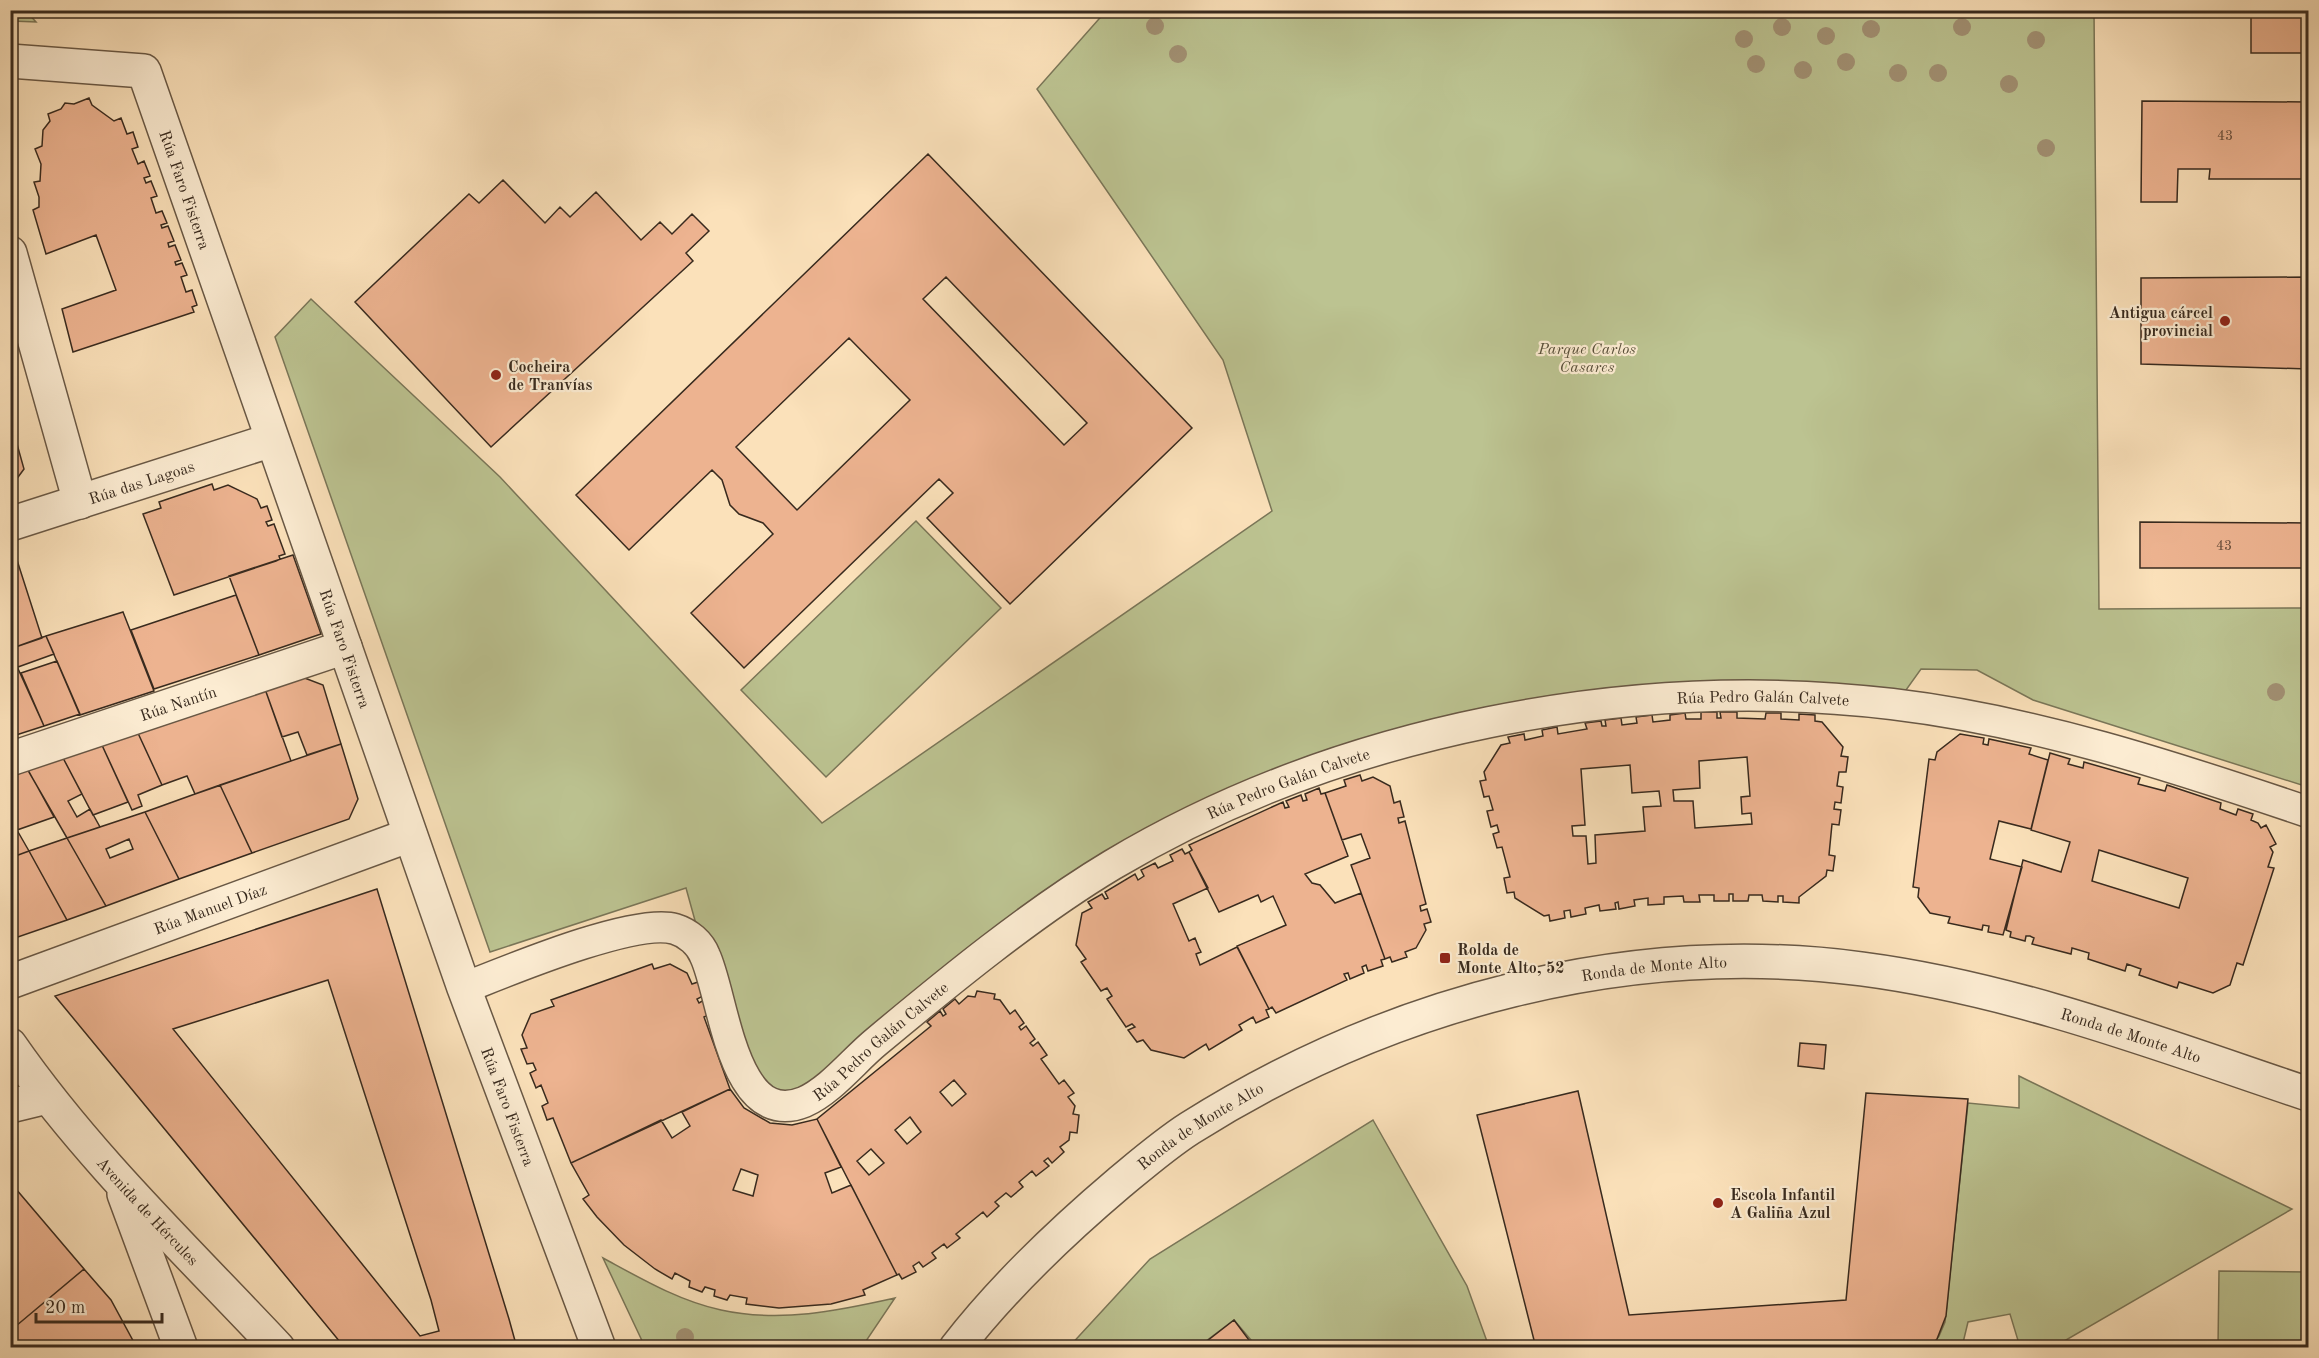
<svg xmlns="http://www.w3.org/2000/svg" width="2319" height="1358" viewBox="0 0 2319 1358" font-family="'Old Standard TT',serif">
<rect width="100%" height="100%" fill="#fbe1ba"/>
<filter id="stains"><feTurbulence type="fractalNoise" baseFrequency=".00333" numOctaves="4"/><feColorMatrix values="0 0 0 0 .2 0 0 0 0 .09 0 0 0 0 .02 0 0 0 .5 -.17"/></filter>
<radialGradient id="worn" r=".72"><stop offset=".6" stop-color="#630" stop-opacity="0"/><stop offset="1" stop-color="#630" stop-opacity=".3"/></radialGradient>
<path fill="#bcc391" stroke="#7a7658" stroke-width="1.5" d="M10,11H26L36,22L11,21Z
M1106,11H2094L2099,609L2308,608V787L2033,700L1977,670L1921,669L1896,704L1808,696L1435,735L1111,866L824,1088L761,1099L704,953L686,888L490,952L275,337L311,299L500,477L822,823L1272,511L1223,360L1037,89Z
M916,521L1001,608L826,777L741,690Z
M2019,1076L2292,1209L2054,1347H2020L2010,1314L1968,1322L1962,1347L1929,1348L1939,1336L1945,1322L1968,1103L2019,1108Z
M1373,1120L1467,1286L1489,1347H1257L1234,1320L1198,1347L1068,1348L1150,1259Z
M603,1258C640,1278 679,1301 721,1310C780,1323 837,1311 895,1298L862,1347H645Z
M2219,1271L2308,1272V1347H2218Z"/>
<path fill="#edb390" stroke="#382a1e" stroke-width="1.5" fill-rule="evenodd" d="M2251,10H2308V53H2251Z
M89,98L92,105L114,121L121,118L127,134L133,132L138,147L132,149L138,164L144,161L150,176L144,178L146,183L151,181L157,196L151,198L156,213L162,211L167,223L161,225L162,228L168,226L174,241L168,243L169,247L175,245L181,260L175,262L176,265L182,263L187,275L181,277L186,292L192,290L197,305L192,307L194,312L73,352L62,309L116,290L96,235L46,254L33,210L39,207V197L34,182L40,181L41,164L35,149L42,146L43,130L50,121L48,114L61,109L65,103L74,104Z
M2142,101L2308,102V179H2209L2210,169H2178L2177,202H2141Z
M928,154L1192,428L1010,604L927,518L953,493L939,479L744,668L691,613L773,534L763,523L739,514L730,505L722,480L712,470L629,550L576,495ZM946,277L1087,423L1064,445L923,299ZM849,338L910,400L797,510L736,447Z
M503,180L545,223L560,207L570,217L596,192L641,240L660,222L672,234L692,214L709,231L686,253L693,261L491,447L355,302L469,194L479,203Z
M2308,277V369L2141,364V278Z
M10,419L24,469L10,488Z
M212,484L214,490L228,485L257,499L261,508L267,506L272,520L266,522L268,526L274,524L285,554L279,556L280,559L276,561L174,595L143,514L161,508L159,502Z
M2140,522L2308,523V568H2140Z
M293,555L321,634L259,655L229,576Z
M16,557L42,638L10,649V558Z
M236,595L259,655L154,689L131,630Z
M123,612L154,691L80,715L46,636Z
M46,636L54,654L18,667L10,649Z
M10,651L44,726L10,737Z
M57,661L80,714L44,726L21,673Z
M302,677L323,685L341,744L307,755L298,732L282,737L265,689Z
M265,689L291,761L195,794L187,776L162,785L137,731Z
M1701,712H1717V718H1721L1720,712H1737V718L1765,719L1766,713H1781V719L1799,720V714L1815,715V721L1822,722L1843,747L1841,756L1848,757L1846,772H1839L1837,786L1843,787L1841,803L1835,802L1834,809L1841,810L1839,825L1832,824L1829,855L1835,856L1833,871L1827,870L1826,876L1799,897V903L1783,902V896H1778V902L1763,901L1762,895H1749L1748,901H1733V894H1729V901H1714V895H1699L1700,902H1684L1683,896L1664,897V904L1648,905V898L1634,900L1635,906L1619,909L1618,902L1615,903L1616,909L1600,911L1599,905L1585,908L1586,914L1571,917L1570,910L1564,911L1565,918L1550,921L1549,915L1544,916L1515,898L1514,892L1507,893L1504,878L1510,877L1502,847L1497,848L1493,834L1499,832L1497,825L1491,827L1487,811L1493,810L1489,796L1484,797L1480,781L1486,780L1484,772L1501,745L1510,743L1508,737L1524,734L1525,740L1543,736L1542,730L1557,727L1558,734L1587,729L1585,723L1601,721L1602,726H1606L1605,720L1621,718L1622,725L1637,723L1636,717L1652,715L1653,722L1670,720V715L1685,713L1686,719H1701ZM1747,757L1750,796L1741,797L1742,814L1751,813L1752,824L1695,828L1693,801H1674L1673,790L1700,788L1699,761ZM1630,765L1632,793L1659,791L1661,806L1643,807L1645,831L1595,835L1596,863L1588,864L1586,836H1573L1572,826L1585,825L1581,769Z
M137,731L162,785L138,795L142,806L132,810L101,743Z
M1960,734L1984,738L1983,744L1988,745L1989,739L2031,748L2029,754L2048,760L2031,829L1999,821L1990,859L2022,867L2003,935L1988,932L1989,926L1983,925L1982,930L1948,923L1950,917L1930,913L1918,897L1919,888L1913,887L1929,759L1935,760L1937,752Z
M101,743L128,802L93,815L62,756Z
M341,744L358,799L349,819L252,853L220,785Z
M2050,753L2070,759L2068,764L2083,768L2084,762L2140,778L2138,784L2165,791L2167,785L2221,803L2220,809L2236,815L2238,809L2253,814L2251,820L2258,823L2261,828L2266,825L2276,844L2270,847L2273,852L2268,867L2274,868L2243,965L2237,963L2230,985L2213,993L2179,982L2177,988L2139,975L2141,969L2127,964L2125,971L2088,959L2089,953L2072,948L2071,954L2032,944L2034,938L2030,936H2026L2025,941L2010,937L2011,932L2006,930L2023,860L2061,872L2070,842L2031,830ZM2099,850L2188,878L2179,908L2092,881Z
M62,756L82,794L68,801L77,817L90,809L100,827L67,838L26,767Z
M27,768L54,817L17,830L10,818V774Z
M1360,775L1362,781L1373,777L1390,786L1394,803L1400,801L1404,817L1398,818L1399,823L1405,821L1426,904L1420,906L1421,911L1427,909L1431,922L1424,924L1426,930L1416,948L1405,952L1407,957L1392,962L1390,957L1385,959L1351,865L1370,858L1361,834L1342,840L1325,793L1346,786L1344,780Z
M220,785L252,853L179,879L145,812Z
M1319,788L1321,794L1325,793L1348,856L1305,874L1312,883L1320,885L1335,903L1361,893L1385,959L1381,960L1383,966L1368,971L1366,965L1362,967L1364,973L1350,979L1348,973L1344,974L1347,980L1276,1013L1272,1007L1269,1009L1237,946L1286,925L1273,896L1261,902L1258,895L1219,912L1189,852L1192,850L1189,845L1283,802L1285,808L1289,807L1286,801L1301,795L1303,801L1307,800L1305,794Z
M145,812L179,879L106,906L67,838ZM129,839L133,849L110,858L106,849Z
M10,818L29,851L10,858Z
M67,838L106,906L67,920L29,851Z
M1182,849L1185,854L1189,852L1208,888L1173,904L1189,941L1195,938L1199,948L1201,952L1196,954L1200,965L1237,947L1269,1009L1266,1010L1269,1017L1256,1023L1253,1017L1239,1025L1242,1030L1209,1050L1206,1044L1184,1058L1151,1050L1143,1040L1137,1042L1128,1030L1135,1027L1132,1024L1126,1027L1107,999L1112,996L1107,988L1101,991L1081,962L1086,959L1076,945L1082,913L1092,908L1088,902L1102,894L1105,899L1108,898L1105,892L1135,874L1138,880L1144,876L1141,870L1155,863L1158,868L1173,861L1170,855Z
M29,851L67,920L15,938L10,937V858Z
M377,889L509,1319L517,1348H345L55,996ZM328,980L431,1300L439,1331L420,1336L173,1029Z
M652,964L654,969L670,964L687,973L692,984L698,982L703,996L697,999L699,1003L704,1000L709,1015L704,1017L730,1089L571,1163L553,1118L547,1120L542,1106L548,1103L541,1085L536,1088L530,1073L536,1070L533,1063L527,1064L521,1049L527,1048L522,1035L531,1014L554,1006L551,1000Z
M977,991L995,994L994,999L1000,1000L1010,1014L1015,1010L1024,1023L1019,1027L1021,1030L1026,1026L1035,1039L1030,1043L1033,1046L1038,1042L1047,1055L1041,1059L1059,1084L1064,1080L1074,1093L1068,1097L1075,1106L1073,1114L1079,1115L1077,1133L1070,1132L1069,1140L1060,1147L1064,1152L1052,1163L1048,1158L1044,1161L1049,1166L1036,1176L1032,1171L1019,1182L1023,1187L1011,1197L1006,1193L995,1202L999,1206L987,1217L983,1212L956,1234L960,1238L947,1248L944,1244L932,1253L936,1258L923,1267L919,1262L913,1266L916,1272L902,1279L899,1274L897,1275L817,1119L931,1026L927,1022L940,1011L943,1016L946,1014L943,1009L955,999L959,1004L968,996L975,997ZM954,1080L966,1094L952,1106L940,1092ZM910,1117L921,1132L907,1144L895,1130ZM871,1149L884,1163L869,1175L857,1161Z
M1800,1043L1826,1045L1824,1069L1798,1066Z
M730,1089L744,1108L770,1123L792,1125L817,1119L841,1167L825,1173L832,1193L851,1185L897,1275L863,1290L865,1295L831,1304L779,1308L746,1304L747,1298L730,1295L727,1300L714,1296L715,1290L705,1287L702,1292L689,1287L690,1281L675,1273L672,1279L655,1269L624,1245L597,1217L583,1199L589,1195L571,1163L661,1120L672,1138L690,1126L682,1112ZM741,1169L758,1175L753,1196L733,1190Z
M1578,1091L1629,1315L1846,1300L1866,1093L1968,1099L1946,1316L1937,1339L1929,1348H1536L1477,1115Z
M10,1182L84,1269L10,1331Z
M84,1269L111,1300L137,1348H10V1331Z
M1234,1320L1255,1348H1198Z"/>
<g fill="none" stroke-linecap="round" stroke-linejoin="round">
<g stroke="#695845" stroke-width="33">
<g id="pedestrian">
<path id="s1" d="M464,988C505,972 635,917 675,929C688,933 700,943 705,956C724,996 732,1131 804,1102C831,1090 854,1060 876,1042C948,982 1032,913 1112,865C1338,730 1631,673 1892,704C2035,721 2172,766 2308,812"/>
</g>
</g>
<g stroke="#695845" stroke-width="36">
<g id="minor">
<path id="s2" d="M10,61L144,71L464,988L599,1348"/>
<path d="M10,253L80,502"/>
<path id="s3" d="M10,524L272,440"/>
<path id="s4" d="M10,759L345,647"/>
<path id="s5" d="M10,982L410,835"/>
<path id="s6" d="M10,1045C87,1156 186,1250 278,1348"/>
<path d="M10,1106L47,1097"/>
<path d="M124,1194L181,1348"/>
<path id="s7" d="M956,1348C1004,1286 1060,1233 1119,1183C1142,1164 1165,1144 1190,1128C1388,1003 1628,938 1862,969C2015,989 2162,1045 2308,1094"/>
</g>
</g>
<use href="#pedestrian" stroke="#fcecd2" stroke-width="30"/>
<use href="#minor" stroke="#fcecd2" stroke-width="33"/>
</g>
<g fill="#a29174">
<circle cx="1155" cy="26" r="9"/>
<circle cx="1782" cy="27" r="9"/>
<circle cx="1962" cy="27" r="9"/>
<circle cx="1871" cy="29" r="9"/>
<circle cx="1826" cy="36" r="9"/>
<circle cx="1744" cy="39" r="9"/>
<circle cx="2036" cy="40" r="9"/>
<circle cx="1178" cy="54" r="9"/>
<circle cx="1846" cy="62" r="9"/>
<circle cx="1756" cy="64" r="9"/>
<circle cx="1803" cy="70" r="9"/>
<circle cx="1898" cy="73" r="9"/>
<circle cx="1938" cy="73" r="9"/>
<circle cx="2009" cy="84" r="9"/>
<circle cx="2046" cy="148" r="9"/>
<circle cx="2276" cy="692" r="9"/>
<circle cx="685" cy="1337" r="9"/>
</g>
<g fill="#8f2418" stroke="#fcecd2" stroke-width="2">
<circle cx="2225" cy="321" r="6"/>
<circle cx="496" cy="375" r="6"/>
<rect x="1439" y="952" width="12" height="12" rx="3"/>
<circle cx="1718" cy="1203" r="6"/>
</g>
<g text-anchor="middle" stroke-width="4.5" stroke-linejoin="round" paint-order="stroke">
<g font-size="14" fill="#654c3a">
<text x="2225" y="140">43</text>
<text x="2224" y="550">43</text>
</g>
<g font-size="16" fill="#382a1e" stroke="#fcecd2">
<text dy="6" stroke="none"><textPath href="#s2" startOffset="260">Rúa Faro Fisterra</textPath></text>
<text dy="6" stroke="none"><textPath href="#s3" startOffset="138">Rúa das Lagoas</textPath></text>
<text dy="6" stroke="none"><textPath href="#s2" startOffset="746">Rúa Faro Fisterra</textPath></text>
<text dy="6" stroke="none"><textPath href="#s1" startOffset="1532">Rúa Pedro Galán Calvete</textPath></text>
<text dy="6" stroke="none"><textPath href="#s4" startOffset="177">Rúa Nantín</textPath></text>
<text dy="6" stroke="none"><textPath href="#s1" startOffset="1046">Rúa Pedro Galán Calvete</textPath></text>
<text dy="6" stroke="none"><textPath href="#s5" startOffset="213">Rúa Manuel Díaz</textPath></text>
<text dy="6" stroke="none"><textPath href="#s7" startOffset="818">Ronda de Monte Alto</textPath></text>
<text dy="6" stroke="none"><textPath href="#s7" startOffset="1304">Ronda de Monte Alto</textPath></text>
<text dy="6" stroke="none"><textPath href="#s1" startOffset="560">Rúa Pedro Galán Calvete</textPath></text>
<text dy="6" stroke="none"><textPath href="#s2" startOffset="1232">Rúa Faro Fisterra</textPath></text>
<text dy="6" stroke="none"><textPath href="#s7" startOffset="332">Ronda de Monte Alto</textPath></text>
<text dy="6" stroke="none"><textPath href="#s6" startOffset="216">Avenida de Hércules</textPath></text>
</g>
<g font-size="16" font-weight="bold" fill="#382a1e" stroke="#fcecd2" text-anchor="start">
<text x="2213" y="318" text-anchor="end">Antigua cárcel<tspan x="2213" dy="18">provincial</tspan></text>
<text x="508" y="372">Cocheira<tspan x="508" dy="18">de Tranvías</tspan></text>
<text x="1457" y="955">Rolda de<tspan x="1457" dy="18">Monte Alto, 52</tspan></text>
<text x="1730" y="1200">Escola Infantil<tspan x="1730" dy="18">A Galiña Azul</tspan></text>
</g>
<g font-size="16" font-style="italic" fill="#59503b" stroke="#fcecd2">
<text x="1587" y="354">Parque Carlos<tspan x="1587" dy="18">Casares</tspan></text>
</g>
</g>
<rect width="2319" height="1358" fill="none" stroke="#fbe1ba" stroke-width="36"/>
<rect x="12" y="12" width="2295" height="1334" fill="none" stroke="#382a1e" stroke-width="3"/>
<rect x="18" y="18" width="2283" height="1322" fill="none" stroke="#382a1e" stroke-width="1.5"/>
<path d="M36 1313v9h126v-9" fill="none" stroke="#382a1e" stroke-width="3"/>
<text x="45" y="1313" font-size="18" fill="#382a1e" stroke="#fcecd2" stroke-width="4.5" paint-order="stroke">20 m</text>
<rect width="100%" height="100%" filter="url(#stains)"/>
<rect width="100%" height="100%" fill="url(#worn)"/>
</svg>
